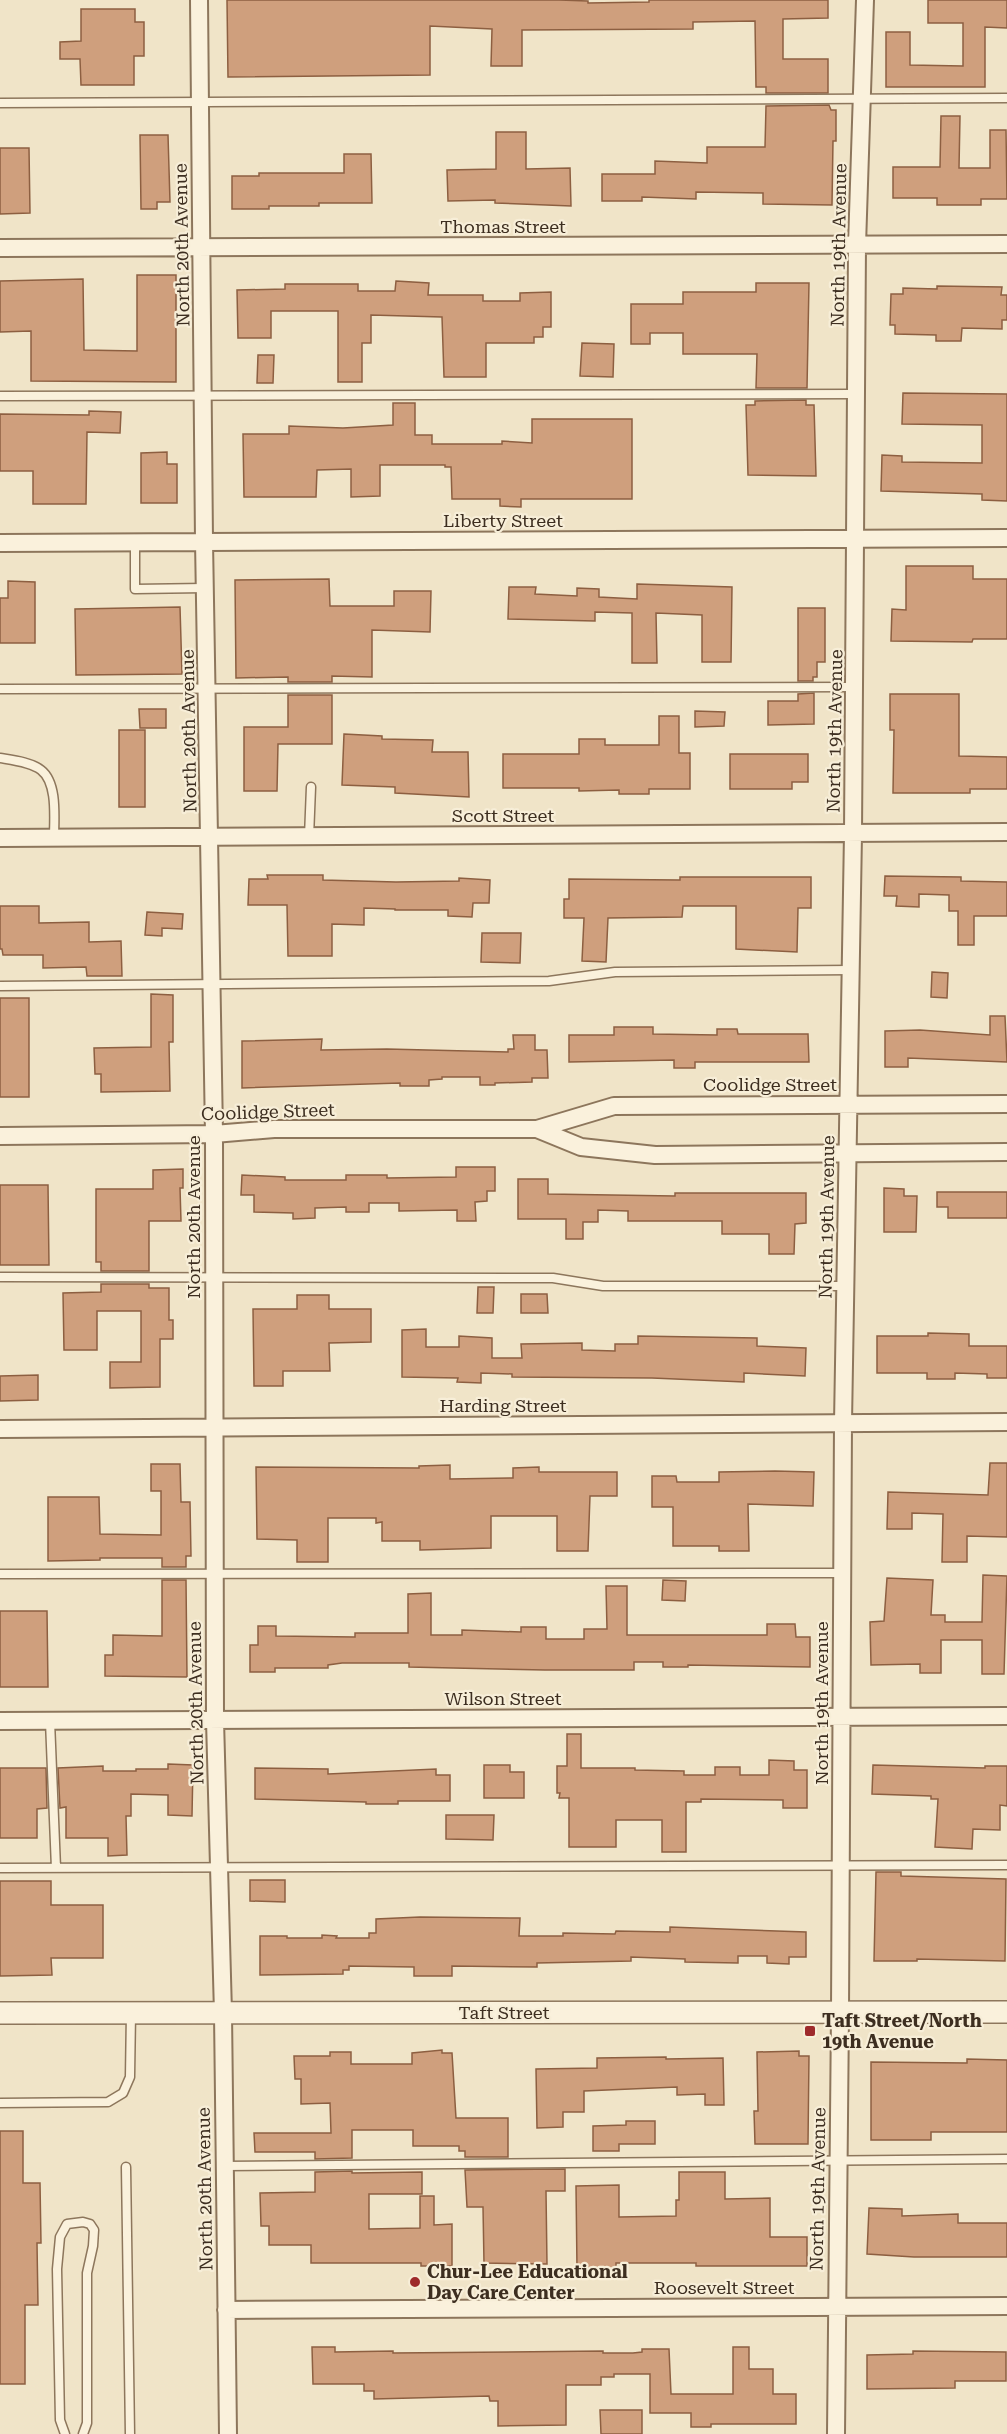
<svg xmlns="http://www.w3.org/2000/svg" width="1007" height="2434" viewBox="0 0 1007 2434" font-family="'Roboto Serif',serif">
<rect width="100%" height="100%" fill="#f0e4c8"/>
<path fill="#cf9f7d" stroke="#8d5f41" stroke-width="1.5" d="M227,0H559L588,1V3L649,2V0H828V18L783,19V59H828V93H766V87H756L755,21L693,22V29L522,30V66H491L492,29L430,26V75L228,77Z
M928,0H1007V28L985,27V87H886V32H910V65L963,66V23H928Z
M81,9H135V22H144V56H134V85H81L80,59H60V42L81,41Z
M829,105L831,110H836V141H833L832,205L763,204V193L696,192V199L642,197V201H602V174H655V161L707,163V147H765L766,106Z
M941,116H960L959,168H990V130H1006L1007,199H981V205H937V198H893V167H940Z
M496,132H526V169L570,168L571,206L495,203V200L448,201L447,170L496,169Z
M140,135H168L170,202H157V209H141Z
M0,148H29L30,213L0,214Z
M344,154H371L372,203H319V206H269V209H232V176H259V173H344Z
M137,275H176V382L31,381V331L0,332V281L83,279L84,350L137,351Z
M396,281L429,283L428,295H483V301H520V293L551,292V327H543V337H534V343H486V377H444L442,317L371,315V343H362V382H338V311H271V338H238L237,290L285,289V284H358V291H395Z
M756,283H809L807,388H756L757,354H683V333H650V344H631V304H683V292H756Z
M937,286L1002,287L1001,295H1007V320H1002V329L962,328L961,341H936V335L895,334V325H890L891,294H903V288L937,289Z
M582,343L614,344L613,377L580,376Z
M258,355H274L273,383H257Z
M903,393L1007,394V501L982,500V494L881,491L882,455L902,456V462L982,463V425L902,424Z
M806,400V405H814L816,476L748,475L746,405H755V401Z
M393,403H415V435H432V444H502V441L532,443V419H632V499H521V507L500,506V499H452L451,467H445V465H380V496L351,497V469L317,470L316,497H244L243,434H289V426L343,428L393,425Z
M89,411L121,412L120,433L87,432L86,504H33V471H0V414L89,415Z
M167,452V464H177V503H141V453Z
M906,566H973V579H1007V639H973L972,642L891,641L892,609L906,610Z
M329,579L330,606H394V591H431L430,632L372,630V677L332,676V682H288V677L236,678L235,580Z
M8,581L35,582V643H0V598H8Z
M637,584L732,587L731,662H702V615L656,613L657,663H632V613L595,612V621L508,619L509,587H536L535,594L577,596V588L599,589V597L637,599Z
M180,607L182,674L76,675L75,609Z
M798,608H825V662H817V677H813V681H798Z
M814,693V724L768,725V701H798V694Z
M890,694H959V756L1007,757V789H970V793H893L894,730H890Z
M288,695H332V744H278L277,791H244V727H288Z
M139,709H166V728H140Z
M695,711L725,712L724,726L695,727Z
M659,716H679V753H690V789H649V794H619V790L579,791V788H503V754H579V739H605V745H659Z
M119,730H145V807H119Z
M344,734L382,736V739L433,740L432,752H468L469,797L395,793V787L342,785Z
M730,754H808V782H792V789H730Z
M267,875H323V880L396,882L459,881V878L490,880L489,903H473L472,917L448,916V910H395V909L364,908V925L332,924V956H288L287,905H248L249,879H268Z
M885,876L961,877V881L1007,882V916H974V945H958V911H949V895L919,894V907L896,906L897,896H884Z
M680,877H811V908H798L797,952L736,949V906H683L682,917L608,918L606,962L582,961L584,918H564V899H569V879L680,880Z
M0,906H39V923L89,922V942L121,941L122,976H87L86,967L43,968V955H3L2,949H0Z
M147,912L183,914L182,929L162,928V936L145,935Z
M482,933H521L520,963L481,962Z
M932,972L948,973L947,998L931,997Z
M151,994L173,995V1042H169L170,1091L101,1092V1074H95L94,1048L151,1047Z
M0,998H29V1097H0Z
M990,1016H1005L1007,1062L908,1058V1067H885V1031L920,1030L990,1035Z
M614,1027H653V1034L717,1035V1029H737L738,1034H808L809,1062H695V1068H674V1060L569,1062V1035H614Z
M513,1035H535V1050H547L548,1078H532V1082L495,1083V1085H480V1077H442V1079L429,1080V1086H400V1083L242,1088V1041L322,1039L321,1050L387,1049L508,1052V1049H514Z
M456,1167H495V1191H487V1201L475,1202L476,1221H457V1210L399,1211V1203H369V1212H346V1207L315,1208V1218L293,1219V1213L254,1212V1195H241L242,1175L285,1177V1180H346V1175H387V1178L456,1177Z
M183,1169V1188H180L181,1221H149V1271H101V1262H96V1189H153V1170Z
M518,1179H548V1194L675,1196V1193H806V1223L795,1224L794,1254H769V1234H722V1221H628V1211L598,1210V1222H583V1239H566V1219H518Z
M0,1185H48L49,1265H0Z
M884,1188L904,1189V1196H917L916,1232H884Z
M937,1192H1007V1218H948V1207H937Z
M101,1284H149V1288H169V1320H173V1339H160V1387L110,1388V1362H141V1311H97V1350H64L63,1293L101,1292Z
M478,1287H494L493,1313H477Z
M521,1294H547L548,1313H521Z
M297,1295H329V1309H371V1342L329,1343L330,1371H283V1386H254L253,1309H297Z
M426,1329V1347H459V1336L492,1338V1358H522L521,1344L582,1343V1350L615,1351V1344H638V1336L757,1338V1346L806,1348L805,1376L744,1373V1382L652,1378L512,1377V1374L481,1373V1383L457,1382L458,1378L402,1377V1330Z
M928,1333L969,1334V1346H1007V1378H987V1374L955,1373V1379H927V1373H877V1336H928Z
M38,1375V1400L0,1401V1376Z
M990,1463H1007V1537L967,1536V1562H942L943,1514L912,1513V1529H887L888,1492L988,1495Z
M151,1464H180L181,1502H190L191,1556H186V1567H162V1558H100V1560L48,1561V1497H99L100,1534L161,1535V1491H151Z
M450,1465V1479L513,1478V1468L539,1467V1472H617V1496H590L588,1551H557V1516H491V1548L420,1550V1541H382V1522L376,1523V1518H328V1562H297V1540L257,1539L256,1467L419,1468V1466Z
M775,1471L814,1472L813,1506L748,1504L749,1551H719V1546H673V1507H652V1476H676L677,1482H719V1472Z
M983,1575L1007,1576L1004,1674H982V1640H941V1673H920V1664L871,1665L870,1622L884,1621L887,1578L933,1580L931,1615H945V1622H982Z
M162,1580H186L187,1677L105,1676V1655H113V1635L162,1636Z
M663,1580L686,1581L685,1601L662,1600Z
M606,1586H627V1635H767V1624H795L796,1637H810V1667L688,1665V1667H663V1662H634V1670H545L409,1667V1663H342L328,1665V1668H275V1672H250V1645H258V1626H276V1636L355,1637V1633H408V1594L431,1593V1635H462V1630L521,1632V1627H546V1639H584V1629H607Z
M0,1611H47L48,1687H0Z
M567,1734H581V1768H635V1770L684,1771V1775H715V1767H740V1775H769V1760L794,1761V1770H807V1808H783V1800L701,1799V1802H686V1852H662V1820H616V1847H569V1798H559L560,1793H557V1766H567Z
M168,1764L193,1765L192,1816L168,1815V1795L131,1794V1816H126L127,1855L108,1856V1838H66V1807L60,1808L58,1768L103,1766V1771H136V1769H168Z
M484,1765H510V1772H524V1798H484Z
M873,1765L985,1768V1766H1007V1806L1000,1805V1830L973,1829L972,1849L935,1847L938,1799H931V1796L872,1794Z
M0,1768H46L47,1808L37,1809V1838H0Z
M255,1768L328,1769V1774L436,1769V1775H450V1801H398V1804H366V1802L255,1799Z
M446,1815H494L493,1840L446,1839Z
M876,1872H901V1876L1006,1879L1005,1961L917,1959V1961H874Z
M250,1880H285V1902L250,1901Z
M0,1881H51V1905H103V1958H51L52,1975L0,1976Z
M420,1917L520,1918L519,1936H563V1933L615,1934L616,1931L670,1932V1927L806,1932V1957H789V1964L767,1963V1956H738V1963L685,1962V1959L631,1957V1961L537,1963V1967L452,1966V1976H414V1967L349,1966V1970H343V1974L260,1975V1936H287V1938H322V1935L337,1936L336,1938H369V1933H376V1919Z
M442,2050V2053H452L456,2118H508V2157H465V2151H459V2146H413V2130H352V2158L315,2159V2152H255L254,2133H331L330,2103L301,2104V2079H295L294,2056H330V2052H351V2064H412V2053Z
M799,2051V2056H809L808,2144H755L754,2111H758L757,2052Z
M666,2057V2059L723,2058L724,2105H705V2094L677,2095V2087L584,2091V2112H563V2127L537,2128L536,2069L597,2068V2058Z
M967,2059L1007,2060V2132H931V2140H871V2062L967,2063Z
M626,2121H655V2144H619V2151H593V2126L626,2125Z
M0,2131H23V2183H40L41,2243H37L38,2305H25V2384H0Z
M565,2169V2191H546L547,2264L484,2263L483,2207H467L465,2170Z
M352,2171V2173L422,2172V2194H369V2229L420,2228V2196H434V2225L452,2224V2266H421V2263H311V2245H269V2226H261L260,2193L315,2192V2172Z
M679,2172H725V2199L770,2198V2237H807V2266H696V2263H616V2269H577L576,2186L619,2185V2217L676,2216V2200H679Z
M869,2208L902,2209V2216L958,2214V2223H1007V2257H914L867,2254Z
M312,2347H335V2352L393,2351V2353L603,2351V2353H633L642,2352V2349H669L671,2394H733V2347H749V2369H773V2394H796V2424H711V2427H691V2413H650V2374H614V2377H601V2385H566V2425L498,2426V2401H490L489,2396L374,2399V2391H364V2384H313Z
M913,2351L1006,2352V2381H955V2388L867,2389V2355L913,2354Z
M600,2410H642V2434H601Z"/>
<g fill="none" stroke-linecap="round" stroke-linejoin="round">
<g stroke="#8d765c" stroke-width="11">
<path id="service" d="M0,103L1007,98
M0,396L856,394
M135,542V589L205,588
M0,689L855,687
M0,758C12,760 31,762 41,770C58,783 54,819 54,838
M309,837L311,787
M0,986L549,981L615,972L851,970
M0,1277L553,1278L603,1286H845
M0,1574L842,1573
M50,1721L56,1868
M0,1868L1007,1865
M0,2103L108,2102L123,2093L130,2077L131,2013
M224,2166L1007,2159
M126,2167L130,2434
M65,2434L60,2420L57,2269L60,2237L67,2224L83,2222L90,2224L94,2230L93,2246L87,2273V2423L83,2434"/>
</g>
<g stroke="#8d765c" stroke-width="20">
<path id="minor" d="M199,0L204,541L214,1134L215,1720L223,2013L228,2434
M0,248L1007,244
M0,543L1007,538
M0,838L1007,832
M537,1129L581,1147L655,1155L1007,1152
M0,1136L214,1134L274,1129H537L614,1106L1007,1104
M0,1429L1007,1422
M0,1721L1007,1716
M226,2310L1007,2306
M836,2434L840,2013L843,1423L853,834L857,245L865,0"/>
</g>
<g stroke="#8d765c" stroke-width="24">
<path id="tertiary" d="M0,2013L1007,2012"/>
</g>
<use href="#service" stroke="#faf1dc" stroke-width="8"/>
<use href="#minor" stroke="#faf1dc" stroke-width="16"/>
<use href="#tertiary" stroke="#faf1dc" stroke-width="21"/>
</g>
<g fill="#9e2a2b" stroke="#f7eed8" stroke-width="2">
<rect x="804" y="2025" width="12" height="12" rx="3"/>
<circle cx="415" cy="2282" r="6"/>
</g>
<g text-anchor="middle" stroke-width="4.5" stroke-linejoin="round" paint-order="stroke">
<g font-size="18" fill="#3d2e20" stroke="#f7eed8">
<text x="503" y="233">Thomas Street</text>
<text transform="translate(182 245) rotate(-91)" y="6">North 20th Avenue</text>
<text transform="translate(839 245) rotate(-89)" y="6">North 19th Avenue</text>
<text x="503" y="527">Liberty Street</text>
<text transform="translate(189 731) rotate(-91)" y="6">North 20th Avenue</text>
<text transform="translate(835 731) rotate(-89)" y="6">North 19th Avenue</text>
<text x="503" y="822">Scott Street</text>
<text x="770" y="1091">Coolidge Street</text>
<text transform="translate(268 1112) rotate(-2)" y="6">Coolidge Street</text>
<text transform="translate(194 1217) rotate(-90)" y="6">North 20th Avenue</text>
<text transform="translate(827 1217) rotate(-89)" y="6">North 19th Avenue</text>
<text x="503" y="1412">Harding Street</text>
<text x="503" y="1705">Wilson Street</text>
<text transform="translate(196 1703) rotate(-91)" y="6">North 20th Avenue</text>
<text transform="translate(822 1703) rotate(-90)" y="6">North 19th Avenue</text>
<text x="504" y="2019">Taft Street</text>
<text transform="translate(205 2189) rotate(-91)" y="6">North 20th Avenue</text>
<text transform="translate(818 2189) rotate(-89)" y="6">North 19th Avenue</text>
<text x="724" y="2294">Roosevelt Street</text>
</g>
<g font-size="18" font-weight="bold" fill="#3d2e20" stroke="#f7eed8" text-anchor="start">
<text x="822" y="2027">Taft Street/North<tspan x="822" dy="21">19th Avenue</tspan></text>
<text x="427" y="2278">Chur-Lee Educational<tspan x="427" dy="21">Day Care Center</tspan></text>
</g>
</g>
</svg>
